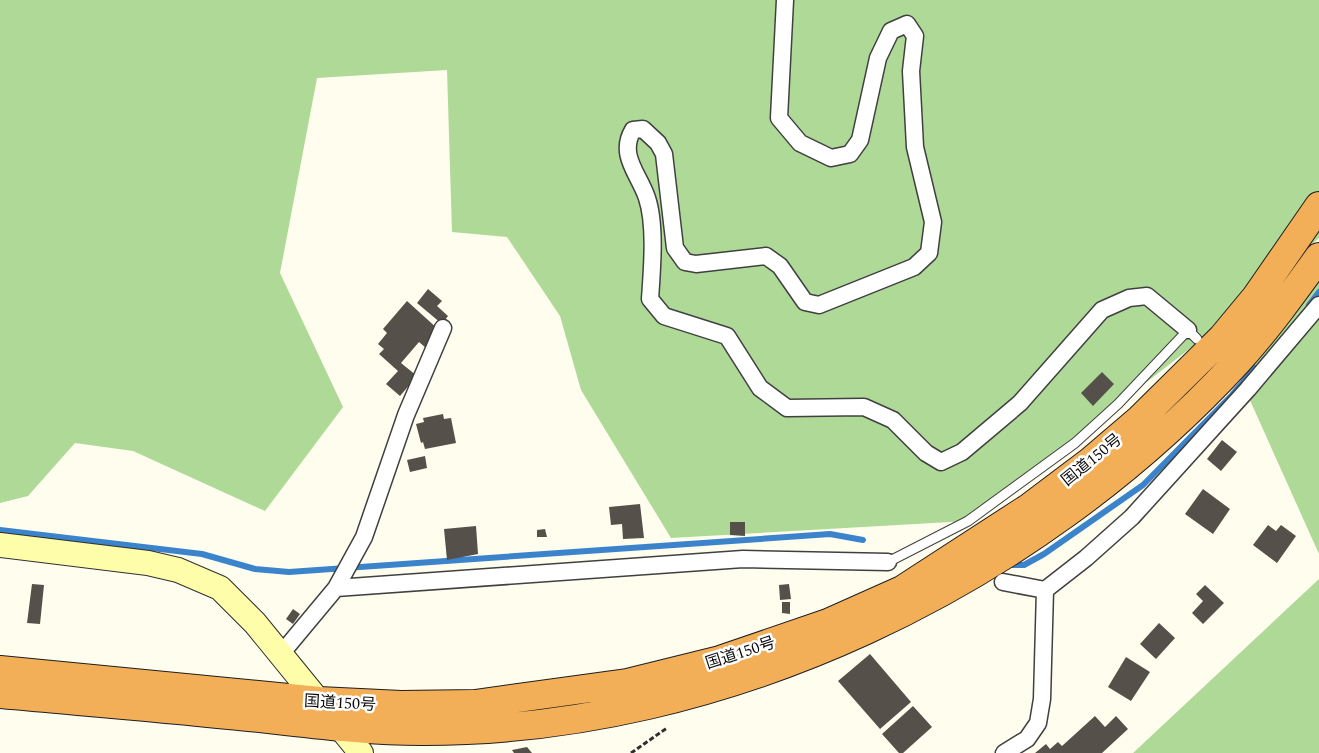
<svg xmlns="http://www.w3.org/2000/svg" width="1319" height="753" viewBox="0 0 1319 753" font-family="Spectral,'Noto Sans JP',serif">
<rect width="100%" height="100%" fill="#fffdee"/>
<path fill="#afd997" d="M0,0H1319V238L1256,297L968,521L671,538L581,390L560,316L507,237L452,232L447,70L317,78L280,273L343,407L265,511L133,451L75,443L28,496L0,503Z
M1319,244V554L1222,338Z
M1319,579V753H1133Z"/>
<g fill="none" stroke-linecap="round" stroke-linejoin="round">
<path stroke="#3b84cc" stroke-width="6" d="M1309,305L1319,292
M0,530L202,554L255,569L289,572L830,534L863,540
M1009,565H1024L1044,554L1143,485L1232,395L1255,368"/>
</g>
<path fill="#56504a" d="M428,289L442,301L437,306L448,316L442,324L417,303Z
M407,301L439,330L426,348L419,342L401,363L417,376L400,396L386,384L398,371L379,354L384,349L378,344L387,333L383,329Z
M1102,372L1114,384L1093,406L1081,393Z
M443,414L444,419L451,418L456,443L425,449L423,442L421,443L416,424L424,422L423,418Z
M1222,440L1237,452L1221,471L1207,459Z
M425,456L427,468L410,472L407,460Z
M1203,489L1230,509L1213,534L1185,514Z
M640,504L644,538L623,539L622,524L611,525L609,507Z
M730,522H745V536L730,535Z
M1268,525L1276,531L1281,525L1296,536L1277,563L1253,545Z
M476,526L478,554L447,560L444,529Z
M545,529L547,537H537V530Z
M32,584L44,585L40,624L27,623Z
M789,584L791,599L780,600L779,585Z
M1205,585L1224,603L1203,624L1192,613L1203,601L1196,594Z
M782,602H790V614L782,613Z
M293,609L300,614L293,624L286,619Z
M1159,623L1175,638L1156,659L1140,644Z
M870,654L911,702L880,729L838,681Z
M1126,657L1150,672L1131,701L1108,687Z
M913,706L932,727L903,753H899L882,734Z
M1095,716L1105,727L1116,716L1128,729L1102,753H1035L1046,744L1050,749L1058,742L1062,746Z
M527,747L532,753H514L512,750Z"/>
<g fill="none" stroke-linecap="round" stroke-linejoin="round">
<g stroke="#404040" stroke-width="11">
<path id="lane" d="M888,562L968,521L1075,443L1118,404L1188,330L1197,339"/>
</g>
<g stroke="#404040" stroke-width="19">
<path id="street" d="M785,0L779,118L800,143L831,158L850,154L860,140L878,58L891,31L907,24L915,36L911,71L915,147L933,222L929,253L914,267L819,305L805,302L780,266L766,256L696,264L685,262L675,248L664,154L658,143L643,129L633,130C618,155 639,174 647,198C656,225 652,270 650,299L664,316L727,336L760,388L787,408L864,407L893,420L926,453L941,462L962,452L1020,403L1102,310L1129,298L1147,296L1188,330
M1003,582L1045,590L1042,699L1038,723L1027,739L1004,753
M336,588L743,559L888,562
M1045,590L1086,558L1132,517L1248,389L1319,305
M281,654L336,588L364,537L406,415L443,328"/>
</g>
<g stroke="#2f2f2f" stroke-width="26">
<path id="secondary" d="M0,545L148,563L178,570L220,588L255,623L361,753"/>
</g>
<g stroke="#1e1e1e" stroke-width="30">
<path id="highway" d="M0,670L319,701L401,705L475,704L627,683L720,660L828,623L902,590L1030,507L1091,461L1139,420L1222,338L1256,297L1319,206
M0,694C76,701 153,707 229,715C293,721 357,731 421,731C725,732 1032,584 1237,362C1267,329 1293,293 1319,257"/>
</g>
<path stroke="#2f2f2f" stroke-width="3" stroke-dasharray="5 2.5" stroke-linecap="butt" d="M631,753L667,728"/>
<use href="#lane" stroke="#fff" stroke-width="9"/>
<use href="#street" stroke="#fff" stroke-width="16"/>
<use href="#secondary" stroke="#fefdaa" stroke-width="24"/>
<use href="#highway" stroke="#f3ae58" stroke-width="28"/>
</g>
<g text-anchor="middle" stroke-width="5" stroke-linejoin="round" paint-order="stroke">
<g font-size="16" fill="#0d0d0d" stroke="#fff">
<text transform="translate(1091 459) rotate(-39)" y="6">国道150号</text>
<text transform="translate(740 652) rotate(-18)" y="6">国道150号</text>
<text transform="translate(340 702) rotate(3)" y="6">国道150号</text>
</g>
</g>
</svg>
